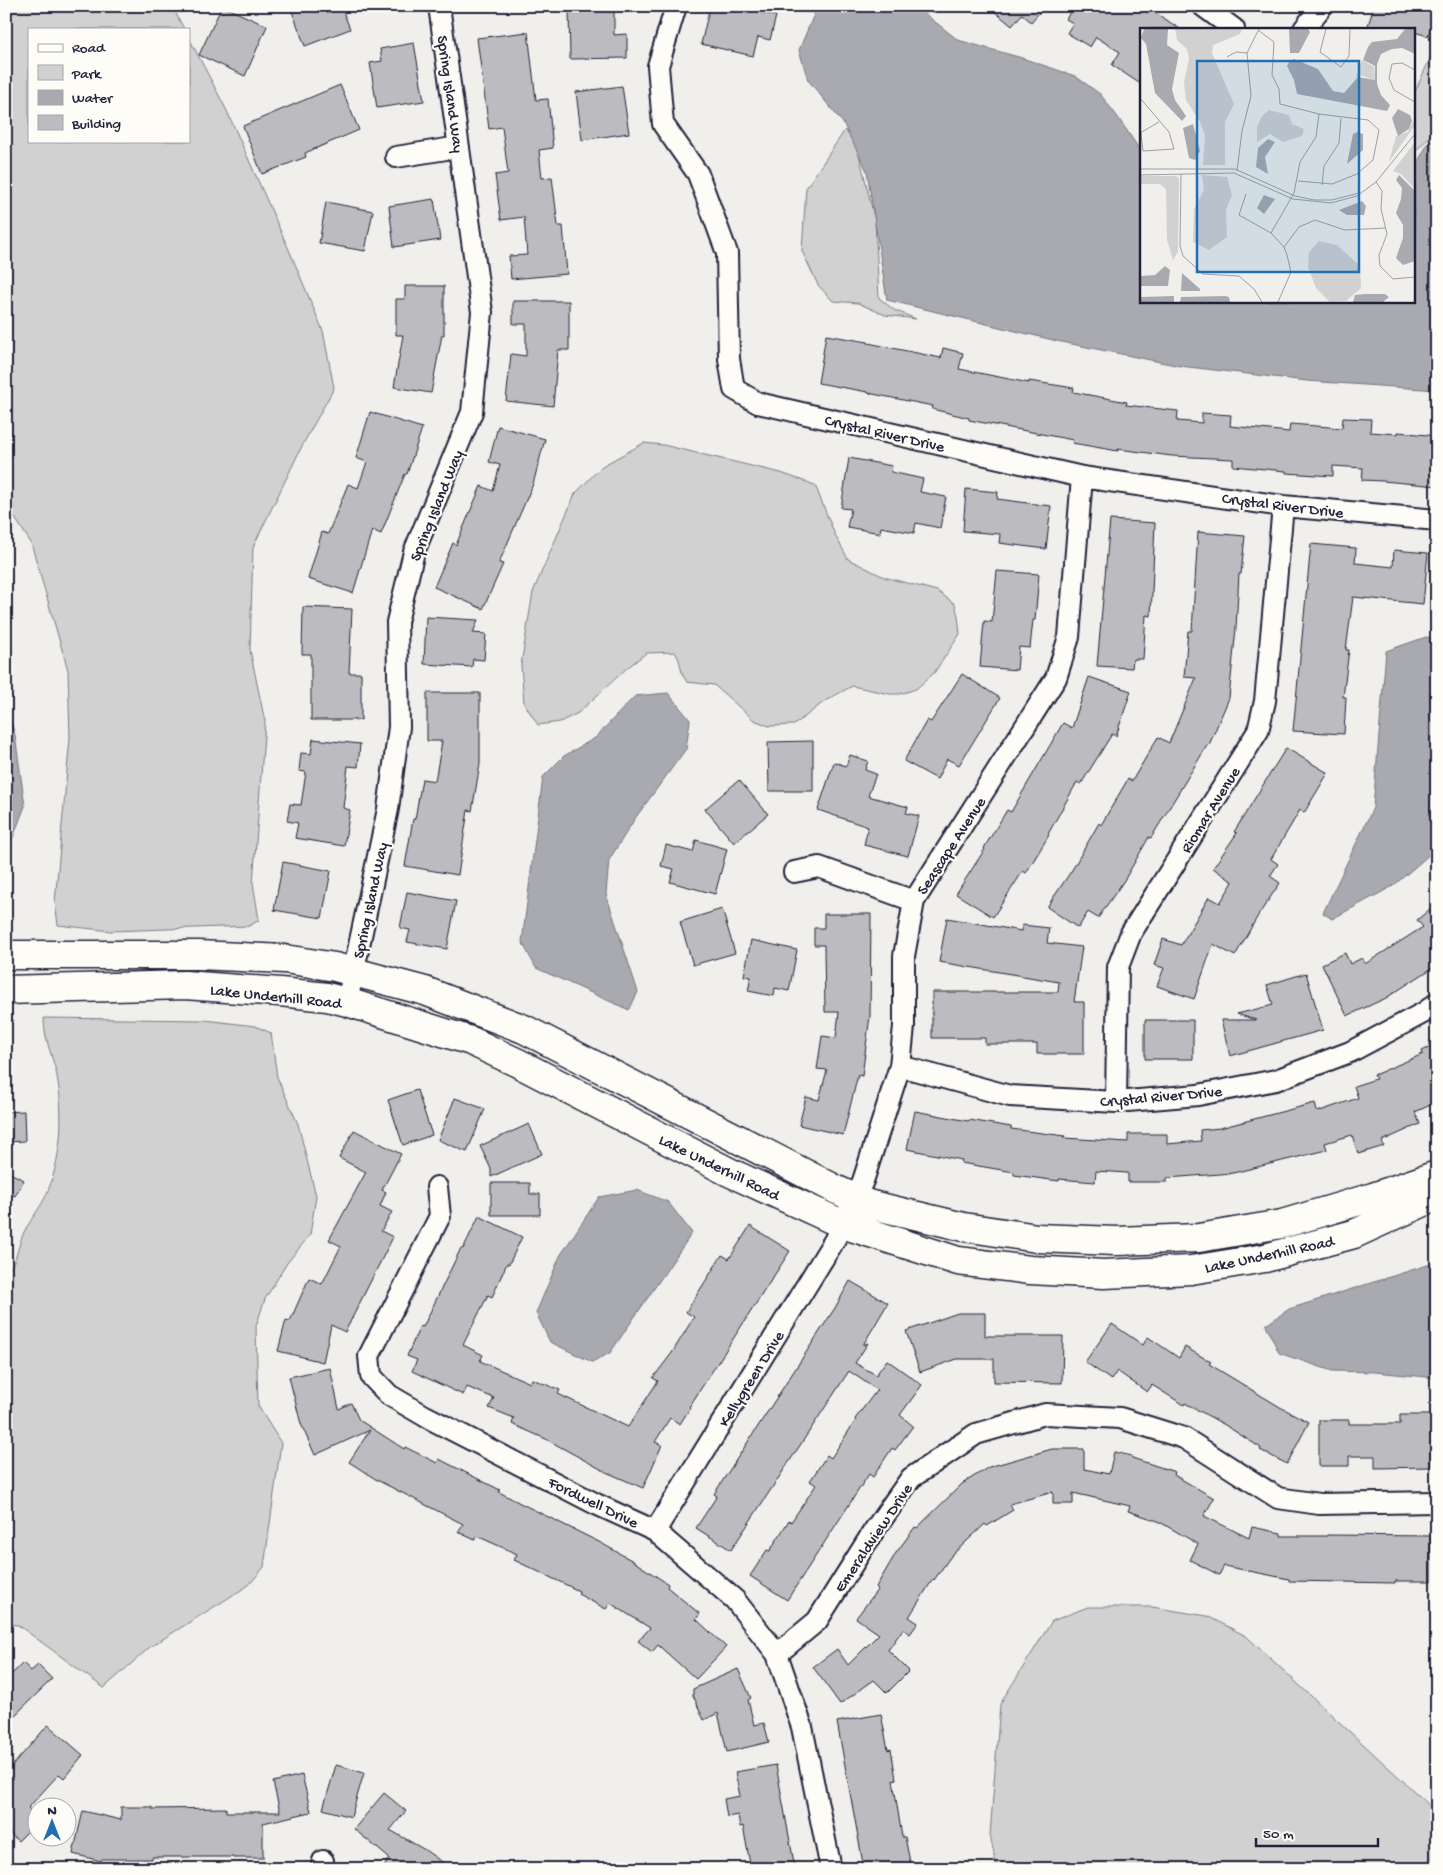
<svg xmlns="http://www.w3.org/2000/svg" width="1443" height="1875" viewBox="0 0 1443 1875" font-family="'Gochi Hand',sans-serif">
<rect width="100%" height="100%" fill="#f0efec"/>
<filter id="ink" filterUnits="userSpaceOnUse"><feTurbulence type="fractalNoise" baseFrequency=".02" numOctaves="2"/><feDisplacementMap in="SourceGraphic" scale="10" xChannelSelector="R" yChannelSelector="G"/><feConvolveMatrix kernelMatrix="1 2 1 2 8 2 1 2 1" color-interpolation-filters="sRGB"/></filter>
<g filter="url(#ink)">
<path fill="#d2d1d1" stroke="#7a7a86" d="M6,6H172L184,29H29V141H189V38L226,109L290,252L323,331L334,388L302,446L253,547L250,650L265,722L253,883L259,920L249,926L111,931L58,925L55,902L70,738L68,670L31,543L6,504Z
M1437,43V129L1414,153V94Z
M845,130L857,146L875,221L879,298L894,310L916,319L885,315L858,303L833,301L818,285L802,251L806,188Z
M644,443L663,445L781,473L815,485L835,535L848,559L884,577L937,591L955,604L958,616L960,634L934,673L916,689L900,694H890L852,686L825,701L794,725L769,726L754,720L714,685L687,682C678,670 683,664 675,652L646,653L627,668L578,713L560,722L538,725L524,703L521,665L533,592L575,494L602,466Z
M44,1018L205,1020L255,1026L271,1033L277,1077L298,1124L316,1196L310,1235L287,1263L265,1299L256,1326L258,1406L281,1443L264,1567L249,1585L150,1647L104,1688L18,1625L6,1624V1274C18,1259 17,1248 24,1232C31,1219 40,1208 46,1196C61,1160 64,1120 58,1082C55,1060 44,1042 44,1018Z
M1088,1607H1152L1207,1616L1246,1636L1428,1804L1437,1817V1869H997L990,1835L1000,1704L1052,1621Z"/>
<path fill="#a9a9b0" stroke="#737381" d="M826,6H915L958,40L1022,58L1075,76L1100,94L1117,116L1142,153V301H1414V168L1429,142L1437,141V390L1307,381L1180,366L1057,341L887,300L867,171L843,123L808,80L799,50L815,12Z
M1426,637L1437,639V848L1393,886L1332,919L1323,913L1373,808L1386,651Z
M668,693L690,720L686,749L636,817L609,860L606,894L638,992L629,1010L536,968L522,942L543,777L564,756L595,738L635,696Z
M6,706L15,735L25,806L6,856Z
M637,1190L668,1202L692,1233L610,1353L592,1362L550,1342L536,1313L560,1256L599,1197Z
M1437,1262V1378L1375,1372L1332,1371L1279,1353L1266,1325L1289,1309Z"/>
<path fill="#bcbcc0" stroke="#22223b" d="M222,6L267,26L245,76L199,55Z
M290,6H341L350,29L305,46Z
M710,6H734L776,16L770,40L758,37L753,56L701,44Z
M988,6H1045L1031,22L1022,14L1012,26Z
M1074,6H1145L1180,29H1142V85L1112,65L1120,52L1096,37L1090,47L1067,33L1073,23L1066,19Z
M1374,6H1437V8L1428,36L1414,32V29H1367Z
M569,10H614V35L627,34V58L570,59Z
M528,32L536,100L548,99L553,148L539,150L542,178L552,177L558,226H563L567,274L511,279L509,256L527,255L524,217L501,220L495,175L508,173L502,127L489,129L477,38Z
M414,43L424,101L377,108L370,63L382,61L380,49Z
M340,85L359,130L305,153L306,157L262,174L243,126Z
M622,86L629,133L582,140L576,92Z
M434,199L440,240L394,247L389,206Z
M326,202L373,211L365,251L319,243Z
M405,286H444V335H442L431,393L394,387L403,335H396V299H405Z
M513,301H569V350H558L553,406L506,401L511,354L526,356V324H513Z
M826,335L868,342V343L941,358L943,348L963,353L959,369L1029,383V381L1074,388L1073,392L1127,402L1126,405L1178,411L1177,421L1202,423V413L1231,415L1230,426L1289,432L1290,424L1342,428L1343,418L1371,419L1370,432L1398,434V432L1437,436V486L1383,481L1362,480L1363,468L1333,466V476L1286,473V471L1233,466V459L1172,456L1118,449V451L1072,443L1073,440L969,420V418L932,409L933,406L868,393V392L818,383Z
M370,412L422,428L407,474H405L381,534L372,530L353,593L308,579L322,532L328,534L348,484L358,488L367,462L356,458Z
M498,426L545,439L533,484L499,563L503,564L483,609L434,587L453,543L456,545L481,486L493,491L500,465L489,462Z
M849,458L892,466L891,472L923,479L920,492L946,497L940,528L916,523L914,533L881,527L880,533L847,527L851,509L841,508Z
M966,489L998,492L997,499L1051,506L1046,549L999,543L1000,534L963,531Z
M1110,520L1155,523L1151,616L1146,615L1143,659H1133L1132,668L1097,666Z
M1198,532L1245,536L1241,574H1239L1236,628L1229,698L1209,745L1208,744L1151,838L1149,837L1125,879L1098,918L1088,912L1078,928L1047,907L1072,870L1099,823L1101,825L1128,779L1132,781L1158,737L1169,743L1196,678L1184,677L1188,631H1192Z
M1311,544L1356,548L1355,563L1393,567L1394,550L1428,553L1423,604L1353,597L1346,650H1349L1343,697H1346L1344,734L1293,731Z
M997,571L1039,574L1035,620H1033L1030,648L1019,647L1017,670L980,667L984,621L992,622Z
M303,607L352,609L349,673H361V720H311V654H302Z
M426,617L478,620L473,633L486,634L484,660L473,659L472,667L424,664Z
M962,674L1000,698L959,765L947,759L937,779L904,761L927,720L931,722Z
M1089,677L1131,691L1116,736L1112,734L1081,784L1077,782L1048,834L1049,835L1026,873L1023,871L993,917L956,894L985,849L984,848L1007,810L1011,812L1063,723L1072,728Z
M427,693H480V764L472,811L468,810L458,875L405,866L413,819H415L422,779L435,781L442,741H427Z
M313,739L360,744L358,767L348,766L343,808L350,810L344,846L295,838L298,823L287,821L290,804L301,805L306,772L299,771L301,753L311,754Z
M813,741V791H769L768,742Z
M1286,748L1328,773L1304,813L1300,810L1271,859L1278,864L1270,876L1280,883L1259,914L1235,956L1213,944L1194,999L1157,986L1164,968L1154,965L1163,939L1181,945L1209,897L1220,903L1233,882L1213,868L1237,833L1234,832Z
M850,755L868,761L865,770L876,774L868,796L908,807L906,813L919,816L908,856L864,845L868,827L818,810L834,762L846,766Z
M739,780L768,814L734,843L705,809Z
M696,840L727,849L715,894L670,882L674,869L661,866L666,845L693,852Z
M283,862L331,871L322,918L274,910Z
M407,892L456,901L447,949L407,942L410,930L400,928Z
M1437,903V965L1386,998L1347,1016L1322,964L1345,953L1350,964L1362,958L1365,964L1423,927L1417,920Z
M722,909L735,953L693,965L680,922Z
M824,914H871L870,1016L862,1076L858,1075L843,1135L799,1125L806,1097L819,1100L827,1070L817,1069L822,1036L836,1038L839,1012H825L824,945H814V928H824Z
M947,918L1021,931L1022,925L1049,928L1047,943L1082,947L1074,1002H1084V1054H1037V1044H985V1038H932V992H1058L1059,982L939,962Z
M751,940L797,950L789,991L775,988L774,996L748,991L751,977L744,976Z
M1306,973L1323,1030L1230,1056L1221,1020H1256L1237,1014L1273,1005L1267,985Z
M1145,1020H1193V1059H1145Z
M1437,1044V1102L1415,1112L1420,1124L1382,1141L1384,1146L1358,1154L1352,1135L1325,1143L1327,1150L1233,1173L1167,1178V1182H1128V1173L1096,1171L1095,1182L1059,1179V1181L1014,1175V1172L961,1163L962,1160L907,1149L915,1111L968,1121L969,1120L1011,1127V1129L1065,1136L1064,1138L1128,1142V1134H1167V1144L1201,1141L1200,1130L1220,1128L1315,1103L1317,1112L1358,1098L1354,1086L1376,1079L1374,1075L1423,1054L1422,1051Z
M417,1090L432,1135L403,1145L388,1100Z
M455,1098L485,1109L467,1152L438,1140Z
M24,1111L25,1141L6,1142V1112Z
M529,1124L542,1154L491,1177V1169L480,1146Z
M354,1130L401,1154L382,1190L386,1192L380,1206L392,1212L381,1231L393,1237L345,1332L331,1325L323,1362L278,1351L286,1320L290,1321L309,1278L322,1284L341,1246L329,1240L366,1172L339,1158Z
M6,1171L24,1180L15,1196L6,1192Z
M491,1183H530V1194H540V1215H491Z
M479,1216L522,1237L509,1264L507,1263L492,1297L488,1295L463,1345L483,1355L480,1361L530,1383L532,1379L560,1390L558,1394L628,1427L658,1381L653,1378L672,1353L694,1317L686,1312L722,1255L729,1259L750,1226L790,1251L689,1407L690,1408L680,1424L670,1418L655,1442L662,1445L643,1488L606,1472L546,1439L512,1424L514,1418L489,1408L494,1398L467,1387L463,1395L412,1371L417,1360L407,1356L420,1326L423,1327L461,1248L463,1249Z
M850,1281L888,1303L863,1345L868,1343L855,1363L876,1375L887,1360L922,1385L900,1415L913,1426L895,1450L892,1448L873,1477L869,1474L787,1600L750,1576L767,1550L770,1551L789,1520L791,1522L816,1485L810,1481L827,1455L831,1458L856,1420L855,1419L877,1390L849,1371L731,1550L696,1528L717,1496L714,1494L835,1308Z
M958,1313H985V1336H1063L1062,1383L994,1382V1359H957L920,1372L906,1331Z
M1112,1324L1143,1345L1148,1337L1179,1358L1185,1347L1211,1362L1209,1364L1280,1407L1309,1422L1287,1464L1260,1450L1261,1448L1225,1425L1185,1403L1184,1405L1152,1385L1147,1392L1117,1371L1111,1380L1085,1362Z
M330,1368L339,1409L351,1403L359,1420L404,1449L405,1447L437,1463L439,1459L500,1490L499,1492L520,1503L599,1542L633,1561L668,1584L667,1587L700,1614L696,1619L726,1647L696,1679L658,1645L652,1652L638,1641L650,1628L610,1603L606,1609L578,1594L579,1591L514,1560L517,1554L477,1536L475,1540L458,1532L463,1524L377,1480L349,1462L370,1430L315,1455L301,1424L289,1377Z
M1400,1415H1431V1467L1375,1468V1456H1349V1466H1319V1420H1349V1424H1400Z
M1052,1449H1084V1469L1109,1474L1114,1452L1132,1456V1458L1175,1472L1174,1475L1214,1498L1204,1516L1249,1538L1252,1527L1281,1533V1536H1327V1535L1431,1536V1581H1395V1583L1289,1581V1579L1224,1566L1219,1575L1190,1560L1198,1544L1158,1521L1128,1511L1130,1506L1073,1493V1504H1053V1492L1010,1504L1013,1510L987,1526L985,1524L951,1556L934,1580L933,1579L909,1617L918,1623L910,1634L903,1629L888,1650L909,1671L887,1693L874,1680L840,1704L813,1667L837,1649L848,1665L879,1634L856,1618L878,1589L876,1587L896,1553L915,1527L917,1528L962,1484L989,1467Z
M23,1663L31,1671L38,1665L52,1679L6,1724V1680Z
M738,1669L751,1698L748,1700L754,1725L764,1723L769,1742L727,1752L718,1713L704,1720L693,1695V1689Z
M881,1714L888,1750L891,1749L896,1779L893,1780L902,1837H905L911,1867L904,1869H864L837,1722Z
M48,1725L83,1755L64,1778L59,1774L28,1808L38,1817V1821L18,1841L6,1830V1773Z
M336,1765L364,1773L351,1817L323,1809Z
M776,1765L795,1869H751L743,1826L740,1827L738,1815L727,1817L724,1799L740,1796L735,1772Z
M302,1775L311,1812L263,1823V1858H233V1857H152V1859H102L101,1861L73,1854L83,1811L121,1820V1807H152V1809L226,1808V1812H280L273,1782Z
M384,1793L406,1811L390,1830L425,1850L452,1869H383L389,1858L354,1829Z"/>
<g fill="none" stroke-linecap="round" stroke-linejoin="round">
<g stroke="#22223b" stroke-width="24">
<path id="street" d="M676,6L658,66L663,124L698,174L727,253L729,359L734,389L758,403L1082,477L1283,506L1437,520
M1203,6L1234,29
M1304,29L1322,6
M396,157L459,147
M794,872L819,867L914,901
M347,1002L388,809L399,727L397,622L414,552L472,412L482,312L439,6
M900,1066L1010,1096L1116,1102L1198,1095L1276,1080L1350,1052L1425,1012L1437,1003
M1116,1102L1118,967L1131,933L1258,731L1265,701L1283,506
M437,1187L440,1216L369,1356L371,1376L389,1395L425,1416L596,1504L655,1531L735,1600L777,1654L802,1727L831,1869
M655,1531L834,1241L863,1181L900,1066L904,1026V956L914,901L1056,678L1069,637L1082,477
M777,1654L817,1621L873,1532L911,1478L976,1434L1045,1414L1120,1418L1184,1438L1278,1498L1319,1504L1437,1502
M321,1869L323,1861"/>
</g>
<g stroke="#22223b" stroke-width="31">
<path id="secondary" d="M6,955H198L285,959L335,967L425,991L524,1029L837,1190L868,1204L964,1227L1037,1238L1116,1241L1199,1238L1282,1224L1373,1197L1437,1175
M6,990L185,985L280,992L327,997L347,1002L471,1041L518,1063L729,1172L842,1224L958,1261L1030,1270L1104,1274L1191,1270L1265,1258L1354,1234L1424,1202L1437,1193"/>
</g>
<use href="#street" stroke="#fdfcf7" stroke-width="20"/>
<use href="#secondary" stroke="#fdfcf7" stroke-width="28"/>
</g>
</g>
<g text-anchor="middle" stroke-width="4.5" stroke-linejoin="round" paint-order="stroke">
<g font-size="16" fill="#22223b" stroke="#fdfcf7">
<text transform="translate(452 94) rotate(82)" y="6">Spring Island Way</text>
<text transform="translate(885 432) rotate(13)" y="6">Crystal River Drive</text>
<text transform="translate(1283 504) rotate(7)" y="6">Crystal River Drive</text>
<text transform="translate(435 505) rotate(-68)" y="6">Spring Island Way</text>
<text transform="translate(1209 809) rotate(-58)" y="6">Riomar Avenue</text>
<text transform="translate(950 845) rotate(-57)" y="6">Seascape Avenue</text>
<text transform="translate(369 900) rotate(-78)" y="6">Spring Island Way</text>
<text transform="translate(276 995) rotate(6)" y="6">Lake Underhill Road</text>
<text transform="translate(1161 1095) rotate(-5)" y="6">Crystal River Drive</text>
<text transform="translate(720 1166) rotate(26)" y="6">Lake Underhill Road</text>
<text transform="translate(1269 1253) rotate(-12)" y="6">Lake Underhill Road</text>
<text transform="translate(750 1378) rotate(-58)" y="6">Kellygreen Drive</text>
<text transform="translate(594 1501) rotate(26)" y="6">Fordwell Drive</text>
<text transform="translate(872 1537) rotate(-56)" y="6">Emeraldview Drive</text>
</g>
</g>
<g transform="translate(1140 28)">
<rect width="275" height="275" fill="#f0efec"/>
<path d="M35,1H102L100,6L73,17L72,25L94,76L85,94V137H63L65,108L60,94L46,72L44,54L49,31L47,21L37,12ZM222,32L234,39L235,52L219,47L215,51ZM129,82L149,87L152,96L164,101L162,108L143,114L130,106L117,114V99L122,88ZM275,90V97L249,134L256,108L268,104ZM275,114V161L261,146L253,143ZM62,147L87,149L92,167L86,182L87,209L69,222L53,214L54,181L64,162ZM0,148H36L39,151L38,224L33,232L27,212L26,161L20,156H0ZM179,213L197,217L220,238L221,260L206,273L190,274L176,260L168,239L169,224Z" fill="#d2d1d1"/>
<path d="M4,1H28L27,17L39,25L32,61L35,72L46,88L42,93L15,65L6,16L1,10ZM149,1H168L170,4L159,25H150ZM265,1H275V26L262,20L252,21L241,26L237,36V56L241,67L250,77L247,83L157,66L154,52L147,38L149,34L154,31L178,41L193,63L204,65L218,49L235,52V38L223,32L228,19L232,14L257,11ZM258,81L270,87L272,93L269,101L258,108L252,90ZM53,96L60,123L55,132L49,130L43,100ZM217,104L223,106V122L207,136L213,106ZM128,111L135,114L125,129L128,146L116,139L118,120ZM259,147L275,163V233L263,237L256,230L263,210V197L256,185L261,171L262,160L256,152ZM124,167L135,171L124,186L117,180ZM222,173L226,178L224,187H207L199,182ZM25,238L30,242L28,258H0V248L15,247ZM42,245L60,261V263H41ZM225,266H245L249,269L243,274H213L215,267ZM34,268V274H0V269ZM85,268L89,269L90,274H40L41,269Z" fill="#a9a9b0"/>
<path fill="none" stroke="#9e9da5" stroke-width="1" d="M186,1L180,24L201,39L209,28L210,1M118,2L134,14L132,47L139,61L140,76L179,86L228,92L239,102L233,132L217,146L192,156L158,153M87,29L96,24L107,25M275,42L262,35L252,36L249,50L254,62L275,74M0,70L29,104L34,121L3,123L1,105M0,105L19,94M0,141H95L155,168L174,172H192L219,165M97,143L102,103L111,68L107,25L119,1M41,146L40,218L43,228L63,246L99,248L114,261L122,274M0,147L94,145L153,171L191,175L217,168L236,154L275,106M236,154L242,163L241,181L247,206L239,227L240,238L253,251L275,249M182,157L184,138L199,115L201,90M106,166L99,187L131,205L144,219L147,227L151,244L138,274M131,205L154,165L160,134L176,109L179,86M144,219L159,199L175,192L205,202L246,200"/>
<path fill="#1f6fb2" fill-opacity="0.15" stroke="#1f6fb2" stroke-width="2.5" d="M57,33H219V244H57Z"/>
<rect width="275" height="275" fill="none" stroke="#22223b" stroke-width="2.5"/>
</g>
<rect width="1443" height="1875" fill="none" stroke="#fdfcf7" stroke-width="25"/>
<rect x="12" y="12" width="1418" height="1850" fill="none" stroke="#22223b" stroke-width="2" filter="url(#ink)"/>
<rect x="28" y="28" width="162" height="115" fill="#fdfcf7" stroke="#a5a5ac"/>
<rect x="38" y="44" width="25" height="8" fill="#fdfcf7" stroke="#a5a5ac"/>
<text x="72" y="52" font-size="15" fill="#22223b">Road</text>
<rect x="38" y="65" width="25" height="15" fill="#d2d1d1" stroke="#a5a5ac"/>
<text x="72" y="78" font-size="15" fill="#22223b">Park</text>
<rect x="38" y="90" width="25" height="15" fill="#a9a9b0" stroke="#a5a5ac"/>
<text x="72" y="102" font-size="15" fill="#22223b">Water</text>
<rect x="38" y="115" width="25" height="15" fill="#bcbcc0" stroke="#a5a5ac"/>
<text x="72" y="128" font-size="15" fill="#22223b">Building</text>
<g transform="translate(52 1822)"><circle r="24" fill="#fdfcf7" stroke="#a5a5ac"/>
<path d="M0-4L9 19L0 12L-9 19Z" fill="#1f6fb2"/>
<text y="-8" font-size="14" font-weight="bold" text-anchor="middle" fill="#22223b">N</text>
</g>
<path d="M1256 1838v8h122v-8" fill="none" stroke="#22223b" stroke-width="2.5"/>
<text x="1263" y="1838" font-size="15" fill="#22223b" stroke="#fdfcf7" stroke-width="4" paint-order="stroke">50 m</text>
</svg>
